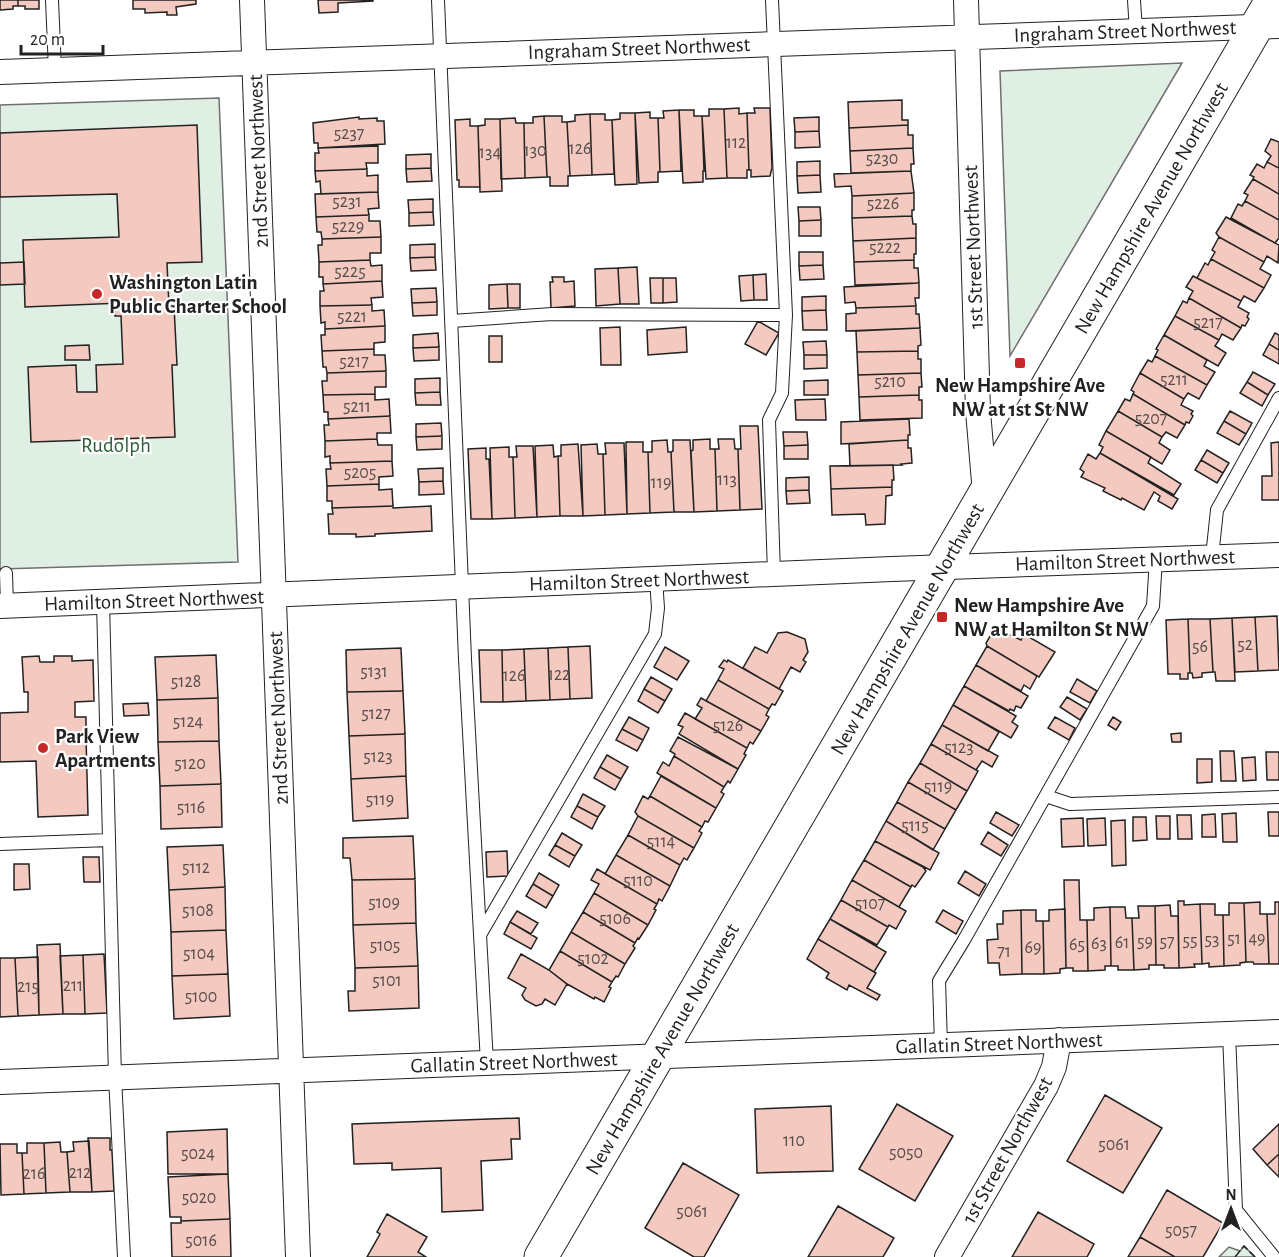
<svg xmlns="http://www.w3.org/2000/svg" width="1279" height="1257" viewBox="0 0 1279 1257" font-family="'Alegreya Sans',sans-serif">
<rect width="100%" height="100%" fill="#fff"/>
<path fill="#e0efe3" stroke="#6f6f6f" stroke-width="1.5" d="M1182,63L1010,356L1000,71Z
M219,98L238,562L0,569V105Z
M1244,1246L1255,1257H1219L1229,1247L1240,1251Z"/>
<path fill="#f3c9c0" stroke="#222" stroke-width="1.5" d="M0,0H18V6H13V9L0,10Z
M18,0H39V9H25V6H18Z
M133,0H196V4L176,7L177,15H167V12L145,13V9H133Z
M318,0H373V1L338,3V12L319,13Z
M902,100V120H908V125L849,128L848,102Z
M739,108V114L747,113L749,170H747V178H727L724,109Z
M754,108H770L772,168L770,176L751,177V170H749L747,113H755Z
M709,109H724L727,178L706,179L702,116H709Z
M679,110H694V116H702L704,171H703V182L683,183Z
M679,110L681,171L660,172L658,118H664L663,111Z
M650,112V118H658L660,172H658V182L639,183L635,113Z
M620,113H635L637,184L615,185L612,120L620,119Z
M590,114H605V120H612L614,174L592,175Z
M590,114L592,175L570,176L567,122L575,121V115Z
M544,116H562V122H567L570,176H568V186H550V177H547Z
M544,116L547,177L525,178L524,123H533V117Z
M359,117V119L377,118V121H384L385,144L318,148V143H314L313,123Z
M819,117V131L795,132L794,118Z
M515,118L516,123H524L525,178L501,179L500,119Z
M470,119V126H478L480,187H459V180H457L455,120Z
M485,119H500L502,191L480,192L478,126L485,125Z
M197,125L202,262L167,263L169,306H174L177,365H172L175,437L115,439L109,444L94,445L90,440L31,442L28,367L76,365L77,392H97L96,365L123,364L121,316H115V308L121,307V303L25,307L23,240L119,237L117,194L0,197V133Z
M908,125V135H913V148L850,151L849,128Z
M819,131L820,147L795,148V132Z
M1271,139L1279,142V168L1267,162L1271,156L1265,151Z
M378,146V163H366L367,169L315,171V153H319L318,148Z
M913,148L914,164H911V171L851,173L850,151Z
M431,154V168L406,169V155Z
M820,161V175L797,176V162Z
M1267,162L1279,168V194L1253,179L1254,177L1250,175L1257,164L1264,168Z
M431,168L432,181L407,182L406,169Z
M367,169V176L378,175V192L321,194L320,181L316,182L315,171Z
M911,171L914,193L852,196L851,186L835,187L834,174Z
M820,175L821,192L798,193L797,176Z
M1253,179L1279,194V220L1245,201L1248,195L1244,193Z
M378,192L379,208L368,209L369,215L316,217L315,194Z
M914,193V210H912V216L852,218V196Z
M433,199V212L409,213L408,200Z
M1245,201L1279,220V238L1275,243L1231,218L1238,204L1242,206Z
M798,207H820L821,220L799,221Z
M433,212L434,225L409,226V213Z
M369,215V221H380L381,237L322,239L321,232H317L316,217Z
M912,216L913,224H916V238L853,241L852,218Z
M1226,217L1279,245L1278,263L1267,256L1264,262L1219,237L1216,233Z
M821,220V236H799V221Z
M381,237V253H370V260L319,262L318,245H322V239Z
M1219,237L1264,262L1260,269L1271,275L1264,288L1211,259L1215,252L1212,250Z
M916,238V254H914V260L854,262L853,241Z
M435,244V257L410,258V245Z
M799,252H823V265L799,266Z
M435,257L436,270L411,271L410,258Z
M1211,259L1264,288L1255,302L1244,296L1241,301L1197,278L1205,263L1208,265Z
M370,260L371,266L382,265V281L323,284V277H319V262Z
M914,260V268H918L919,283L855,285L854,262Z
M24,262L25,284L0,285V263Z
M823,265L824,279L800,280L799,266Z
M637,267L639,304H620L618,268Z
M618,268L620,304L596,306L595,269Z
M766,274L767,300H754L753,275Z
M753,275L754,300L741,301L739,276Z
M1193,276L1241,301L1238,307L1249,313L1247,317L1249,319L1245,326L1242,325L1241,328L1189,298L1193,291L1186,287Z
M552,277H564V282L574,281L575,306L551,308L550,282H553Z
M650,278H663V303H651Z
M663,278H676L677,302L663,303Z
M382,281L383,297L371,298L372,305L320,306V291H324L323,284Z
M919,283V298H915L916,306L856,308L855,302L845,303L844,287Z
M507,284L508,308L489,309V285Z
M507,284H520V308H508Z
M436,288L437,302L412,303L411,289Z
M826,296V310L802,311V297Z
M1189,298L1241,328L1233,340L1222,334L1219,340L1175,316L1183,301L1187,303Z
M437,302V315L413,316L412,303Z
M372,305V311L384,310L385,326L325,329V322L321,323L320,306Z
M916,306V314H919L920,328L846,331V314L856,313V308Z
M826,310L827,330H803L802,311Z
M1175,316L1219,340L1215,346L1226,353L1218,366L1164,335Z
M758,321L779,333L766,355L745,344Z
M385,326V342L374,343V349L322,351L321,335H325V329Z
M620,327L621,365H601L600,328Z
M686,327L687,352L648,355L647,330Z
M920,328L921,345L918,346V351L857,352L856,331Z
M438,333L439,347L413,348V335Z
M1275,333L1279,335V350L1269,344Z
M1164,335L1207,360L1204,366L1215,372L1207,385L1155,356L1158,350L1156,349Z
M489,336H502V362H489Z
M826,341L827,355H804L803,342Z
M1269,344L1279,350V364L1263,355Z
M89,345L90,360H65V346Z
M439,347V360L414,361L413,348Z
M374,349V355H385L386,371L327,373L326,367H323L322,351Z
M918,351V359H921V373L858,375L857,352Z
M804,355H827V368L804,369Z
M1155,356L1207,385L1199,399L1188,393L1184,399L1140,373L1148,360L1152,362Z
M386,371V387H375V394L323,395L322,381H327V373Z
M1253,372L1275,384L1268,395L1247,382Z
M921,373L922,387H919V395L859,397L858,375Z
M1140,373L1184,399L1181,405L1193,411L1191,414L1193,416L1189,423L1186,422L1185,425L1133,394L1134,392L1131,390Z
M440,378V392L415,393V379Z
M828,380V395H804V381Z
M1247,382L1268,395L1262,406L1240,393Z
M440,392L441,405H416L415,393Z
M375,394V400L389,399L390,416L328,419V412H324L323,395Z
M1133,394L1185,425L1177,438L1166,432L1162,437L1118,411L1125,399L1130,401Z
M919,395V400H922V418L860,420L859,397Z
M825,399L826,420H796L795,400Z
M1118,411L1162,437L1159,443L1170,450L1162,464L1106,431Z
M1230,411L1252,423L1246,434L1224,421Z
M390,416L391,433H377V439L325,441L324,425H329L328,419Z
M909,419L910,435H908V440L841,444V422Z
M1224,421L1246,434L1239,445L1217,433Z
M441,423L442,436L416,437V424Z
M740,426H758L762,509L740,510L738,449H741Z
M1106,431L1151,457L1148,463L1181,484L1174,495L1100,453L1103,447L1099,445Z
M783,432H807L808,445L784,446Z
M442,436V449L417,450L416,437Z
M377,439L378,445H392V461L330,463V456L325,457V441Z
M710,439V449H715L717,511L694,512L691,451L693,450V440Z
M718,439H734L735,449H738L740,510L717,511L715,449H719Z
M667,440L668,452H671L674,512L650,513L648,452H652V441Z
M673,440H690L694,512H674L671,452L673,451Z
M908,440V448H911L912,463L901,464L902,465L850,466L849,444Z
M626,442H643V452H648L650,513L627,514Z
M1279,442V500H1262V476H1272L1271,443Z
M605,443H624L627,514L605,515L603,454H606Z
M578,444L583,516H560L558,456H561V445Z
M597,444L598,454H603L605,515L583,516L581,445Z
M553,445L554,457L558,456L560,516L537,517L535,446Z
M808,445V459H784V446Z
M516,446H533L537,517L515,518L513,457H517Z
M509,447V457H513L515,518L492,519L490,448Z
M486,448V459H489L492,519H471L468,449Z
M1207,450L1229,463L1223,473L1201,460Z
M1100,453L1178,499L1172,509L1158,501L1160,496L1154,492L1144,510L1122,498L1121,500L1103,491L1105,488L1081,477L1084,472L1080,469L1088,454L1096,459Z
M1201,460L1223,473L1217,483L1195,470Z
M392,461L393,476L379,477V484L327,486L326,469H331L330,463Z
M893,465L894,480H892V487L831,489L830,466Z
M443,468V481L419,482L418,469Z
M809,477V490L786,491V478Z
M443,481L444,494L419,495V482Z
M379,484V490L392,489L393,506L332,508V501H327V486Z
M892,487V495L886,496L885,524L866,525L865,514L832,515L831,489Z
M809,490L810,503L787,504L786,491Z
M393,506V508L431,506L432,531L375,534V536L356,537V534H329L328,514H333L332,508Z
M1277,616L1279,670L1258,671L1255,617Z
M1255,617L1258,671L1235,672L1232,618Z
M1232,618L1235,681H1216L1215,672H1213L1210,619Z
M1188,619H1210L1213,672L1202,673V677L1193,678L1192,673H1190Z
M1188,619L1190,673H1188V679H1180V674H1168L1166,620Z
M995,628L1021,640L1024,634L1055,652L1039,677L987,646L986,643Z
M787,632L805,639L808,652L803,660L806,662L800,672L791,667L779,689L743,668L755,647L767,653L778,633Z
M590,646L592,698L570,699L568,647Z
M987,646L1037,676L1030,689L1024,685L1021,691L976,665Z
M568,647L570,699L550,700L548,648Z
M665,647L689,661L677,680L654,667Z
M401,648L403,691L347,692L346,650Z
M548,648L550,700L526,701L524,649Z
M524,649L526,701L503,702L502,650Z
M479,650H502L503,702H481Z
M216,655L218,698L157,700L155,657Z
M39,656L40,662H54V656H72V661L93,660L94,701L75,702V717H86V731H88V736H86L88,815L38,817L36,761L0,762V713L28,712V692H24L22,657Z
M724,660L727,662L728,660L783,691L775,705L772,704L769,709L718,680L724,669L719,667Z
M976,665L1028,696L1021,708L1016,706L1014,711L1010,709L1009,711L964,686Z
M651,677L672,689L665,701L644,689Z
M1077,679L1097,691L1090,703L1070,692Z
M718,680L769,709L766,715L769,717L761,731L706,701Z
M964,686L1016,716L1012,722L1018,726L1011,738L953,705Z
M644,689L665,701L658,713L638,701Z
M403,691L405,734L349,736L347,692Z
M1067,697L1087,709L1080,720L1060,707Z
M218,698L219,741L158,742L157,700Z
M701,698L761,731L753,744L750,742L747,748L695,719L702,708L697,705Z
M148,703L149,715L124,716L123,704Z
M953,705L999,732L988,751L942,725Z
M685,713L747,748L744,754L746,755L738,769L679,734L683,727L678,725Z
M629,717L649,728L643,740L622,729Z
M1055,717L1075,728L1069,740L1048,728Z
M1113,717L1121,722L1116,730L1108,725Z
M942,725L998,756L992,767L982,761L976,770L931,744Z
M622,729L643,740L637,751L616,740Z
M1181,733V742H1172L1171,734Z
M405,734L406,776L351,779L349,736Z
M678,737L738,769L730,783L728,781L724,787L674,756L675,754L670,751Z
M219,741L221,784L160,786L158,742Z
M931,744L978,771L967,791L920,763Z
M1220,751H1234L1236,781H1221Z
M1266,752H1279V780H1267Z
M607,755L628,767L621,779L600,767Z
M674,756L724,787L721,792L724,794L716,808L657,773L663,762L669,766Z
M1255,757L1256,780L1243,781L1242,758Z
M1197,759H1212V782L1197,783Z
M920,763L967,791L956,810L908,782Z
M600,767L621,779L615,790L594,778Z
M406,776L408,818L353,821L351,779Z
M661,776L716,808L708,822L705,821L702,827L650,796Z
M908,782L956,810L945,829L897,802Z
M221,784L222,827L161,829L160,786Z
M583,794L605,806L598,817L577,806Z
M643,796L648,799L650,796L702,827L699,831L702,833L694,848L638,816L635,812Z
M897,802L945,829L933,850L886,821Z
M577,806L598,817L592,829L571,817Z
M996,812L1019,825L1012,836L990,823Z
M1268,812H1279V836H1269Z
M1236,813L1237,842H1223L1222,814Z
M1215,814L1216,837H1202V815Z
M1177,815H1191L1192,839H1178Z
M638,816L694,848L687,860L684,858L680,865L628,835Z
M1156,816H1170V839H1157Z
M1133,817H1146L1147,840L1133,841Z
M1083,818L1084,846L1062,847L1061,819Z
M1105,818L1106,845L1088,846L1087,819Z
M1125,820L1126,865L1112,866L1111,821Z
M886,821L939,853L930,870L875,841Z
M988,832L1008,845L1001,856L981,844Z
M562,833L582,845L575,856L555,845Z
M628,835L680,865L670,886L616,855Z
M413,836L415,879L352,880L350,858H343V838Z
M875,841L923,867L926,871L915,887L912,885L911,887L864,860Z
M223,845L225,887L169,890L167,847Z
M555,845L575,856L569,867L549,855Z
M507,851L508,876L487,877L486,852Z
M616,855L670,886L662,901L659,899L657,904L605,874Z
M83,857H99L100,882H84Z
M864,860L911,887L899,907L852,880Z
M14,864H29L30,889L14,890Z
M597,869L657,904L654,909L656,910L648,925L594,893L599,884L591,880Z
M965,871L986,884L979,896L958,883Z
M539,873L559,885L553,896L533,884Z
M415,879L416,923L353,925L352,880Z
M852,880L906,911L896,929L889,925L888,927L841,900Z
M1064,880H1079L1080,920H1087L1088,971H1073V968H1066Z
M533,884L553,896L546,908L526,896Z
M225,887L226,930L171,932L169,890Z
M594,893L648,925L639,939L638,938L635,943L583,912Z
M841,900L888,927L877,945L830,919Z
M1178,901H1184V905L1200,904L1202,964H1194L1195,967L1179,968Z
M1260,902V914H1267L1269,964H1254L1253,962H1246L1244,903Z
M1275,902H1279V964H1269L1267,914H1275Z
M1229,903H1244L1246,962L1240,963V965L1224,966L1223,915H1229Z
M1200,904H1215V915H1223L1224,966L1209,967V963L1202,964Z
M1170,905L1171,916H1178L1179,968H1164V965H1156L1155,906Z
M1138,906H1155L1156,965H1149V969L1134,970L1132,918H1139Z
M1110,907H1125L1126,918H1132L1134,970H1118V966H1111Z
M1110,907L1111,966H1105V970L1088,971L1087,920H1094V908Z
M1065,909L1066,968L1060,969V973L1044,974L1043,921H1049V910Z
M943,910L963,921L956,934L936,922Z
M1021,910H1036V921H1043L1044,974H1022Z
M1021,910L1022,974L1000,975L999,963H988L987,940L998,939L997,924H1003V911Z
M517,911L538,923L531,934L510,922Z
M583,912L635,943L633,946L635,948L625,964L571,932Z
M830,919L886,952L874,972L818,939Z
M510,922L537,938L531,949L504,934Z
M416,923L418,966L355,968L353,925Z
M226,930L228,974L172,976L171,932Z
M571,932L625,964L618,977L616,976L612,982L560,951Z
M818,939L876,973L867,988L880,995L877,1000L849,985L847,990L826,978L829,973L807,959Z
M60,944L63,1014L39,1015L37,945Z
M560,951L612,982L609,987L611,988L604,1002L595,997L594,999L567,984L549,970Z
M104,954L107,1013L85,1014L83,955Z
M521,954L549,970L567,984L555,1005L545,999L542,1004L536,1006L525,1000L522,995L526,988L508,978Z
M83,955L85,1014H63L60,956Z
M38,957L39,1015L18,1016L15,958Z
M0,958H15L18,1016L0,1017Z
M418,966L419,1008L349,1011L348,991H355V968Z
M228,974L230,1016L174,1019L172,976Z
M1105,1095L1162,1128L1123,1193L1067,1161Z
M897,1104L953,1136L915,1201L859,1169Z
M831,1106L833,1171L757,1173L755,1109Z
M519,1118L520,1139H511L512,1159L481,1161L483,1210L442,1212L441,1168L392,1170V1163L354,1164L352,1124Z
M1279,1124V1154L1267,1165L1253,1149Z
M227,1129L228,1174H168L167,1132Z
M88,1138H110V1150H112L114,1191L92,1192Z
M89,1141L92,1192H70L67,1152L74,1151L73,1142Z
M60,1142L61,1152H67L70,1192L46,1193L44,1143Z
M27,1143H44L46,1193L24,1194L22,1153H27Z
M0,1144H17V1153H22L24,1194L1,1195Z
M1279,1154V1177L1267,1165Z
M683,1163L739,1195L704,1257H694L645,1228Z
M228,1174L230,1219L181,1221V1217H170L168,1177Z
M1167,1190L1223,1223L1203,1257H1175L1140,1237Z
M838,1206L894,1238L883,1257H808Z
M1038,1212L1094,1244L1087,1257H1012Z
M387,1214L427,1237L418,1252L426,1257H367L380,1234L377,1232Z
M230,1219L231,1257H172L171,1223H181V1221Z
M1140,1237L1175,1257H1128Z"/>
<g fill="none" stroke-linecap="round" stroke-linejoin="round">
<g stroke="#222" stroke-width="14">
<path id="service" d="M52,0L55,70
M438,0L465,659L487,1063
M772,0L786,315L782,393L769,420L774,574
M1134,0L1136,31
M452,321L552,314L786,315
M1212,557L1217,510L1279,398
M6,573L7,606
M103,602L115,1077L124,1257
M1046,796L1070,804L1279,797
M0,844L109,840
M480,935L655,634L658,608L656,579
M1229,1033L1236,1210L1274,1257
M941,1045L939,981L964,940L1153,606L1156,559"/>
</g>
<g stroke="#222" stroke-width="26">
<path id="minor" d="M252,0L298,1257
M966,0L978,411L985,494
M0,72L1279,26
M0,606L892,569L1279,555
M0,1082L1279,1032
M947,1257L1046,1086L1054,1067L1059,1040"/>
</g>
<g stroke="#222" stroke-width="35">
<path id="secondary" d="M541,1257L1272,0"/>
</g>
<use href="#service" stroke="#fff" stroke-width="12"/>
<use href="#minor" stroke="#fff" stroke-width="24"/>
<use href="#secondary" stroke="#fff" stroke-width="33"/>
<path stroke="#222" stroke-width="1.5" stroke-dasharray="8 3" stroke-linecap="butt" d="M1235,1257L1244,1246L1255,1257"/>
</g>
<g fill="#c62828" stroke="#fff" stroke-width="2">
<circle cx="97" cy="294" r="6"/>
<rect x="1014" y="357" width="12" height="12" rx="3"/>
<rect x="936" y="611" width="12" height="12" rx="3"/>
<circle cx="43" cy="748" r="6"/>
</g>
<g text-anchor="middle" stroke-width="4.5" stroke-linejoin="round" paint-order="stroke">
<g font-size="18" fill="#564c4a">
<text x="349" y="139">5237</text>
<text x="736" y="148">112</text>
<text x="580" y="154">126</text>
<text x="535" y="156">130</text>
<text x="490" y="158">134</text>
<text x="882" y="164">5230</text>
<text x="347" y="207">5231</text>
<text x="883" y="209">5226</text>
<text x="348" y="232">5229</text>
<text x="885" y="253">5222</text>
<text x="350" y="277">5225</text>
<text x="352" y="322">5221</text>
<text x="1208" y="328">5217</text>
<text x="354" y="367">5217</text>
<text x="1174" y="385">5211</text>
<text x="890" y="387">5210</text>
<text x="357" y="412">5211</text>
<text x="1151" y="424">5207</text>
<text x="360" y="478">5205</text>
<text x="727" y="485">113</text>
<text x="661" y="488">119</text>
<text x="1245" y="650">52</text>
<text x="1200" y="652">56</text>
<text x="374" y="677">5131</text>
<text x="559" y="680">122</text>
<text x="514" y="681">126</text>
<text x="186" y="687">5128</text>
<text x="376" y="719">5127</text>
<text x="188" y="727">5124</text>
<text x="728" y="731">5126</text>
<text x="959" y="753">5123</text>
<text x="378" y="762">5123</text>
<text x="190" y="769">5120</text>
<text x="938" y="792">5119</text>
<text x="380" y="805">5119</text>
<text x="191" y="813">5116</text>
<text x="915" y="831">5115</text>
<text x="661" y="847">5114</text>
<text x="196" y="873">5112</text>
<text x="638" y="886">5110</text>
<text x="384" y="908">5109</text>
<text x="870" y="909">5107</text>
<text x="198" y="916">5108</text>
<text x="615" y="924">5106</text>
<text x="1234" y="944">51</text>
<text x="1257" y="944">49</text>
<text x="1212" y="945">53</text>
<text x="1190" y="946">55</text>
<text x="1145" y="947">59</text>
<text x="1167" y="947">57</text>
<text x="1122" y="948">61</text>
<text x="1099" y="949">63</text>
<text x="1077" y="950">65</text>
<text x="385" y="951">5105</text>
<text x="1033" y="953">69</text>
<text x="1004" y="957">71</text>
<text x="199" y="959">5104</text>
<text x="593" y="964">5102</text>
<text x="387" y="986">5101</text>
<text x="73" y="991">211</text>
<text x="28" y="992">215</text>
<text x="201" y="1002">5100</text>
<text x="794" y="1146">110</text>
<text x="1114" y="1150">5061</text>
<text x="906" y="1158">5050</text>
<text x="198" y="1159">5024</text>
<text x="80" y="1178">212</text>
<text x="34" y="1179">216</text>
<text x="199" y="1203">5020</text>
<text x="692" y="1217">5061</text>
<text x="1181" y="1236">5057</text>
<text x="201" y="1246">5016</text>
</g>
<g font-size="21" fill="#222" stroke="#fff">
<text transform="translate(1125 31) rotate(-2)" y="7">Ingraham Street Northwest</text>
<text transform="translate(639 48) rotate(-2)" y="7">Ingraham Street Northwest</text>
<text transform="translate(258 161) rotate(-92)" y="7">2nd Street Northwest</text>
<text transform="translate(1151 208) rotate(-60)" y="7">New Hampshire Avenue Northwest</text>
<text transform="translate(973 247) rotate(-92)" y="7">1st Street Northwest</text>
<text transform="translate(1125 560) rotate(-2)" y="7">Hamilton Street Northwest</text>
<text transform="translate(639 580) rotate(-2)" y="7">Hamilton Street Northwest</text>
<text transform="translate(154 600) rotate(-2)" y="7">Hamilton Street Northwest</text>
<text transform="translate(907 629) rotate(-60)" y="7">New Hampshire Avenue Northwest</text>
<text transform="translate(278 718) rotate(-92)" y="7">2nd Street Northwest</text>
<text transform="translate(999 1043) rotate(-2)" y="7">Gallatin Street Northwest</text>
<text transform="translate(662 1049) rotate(-60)" y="7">New Hampshire Avenue Northwest</text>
<text transform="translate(514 1062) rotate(-2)" y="7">Gallatin Street Northwest</text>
<text transform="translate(1007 1150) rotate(-61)" y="7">1st Street Northwest</text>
</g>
<g font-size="21" font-weight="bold" fill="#222" stroke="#fff" text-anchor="start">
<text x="109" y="289">Washington Latin<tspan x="109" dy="24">Public Charter School</tspan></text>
<text x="1020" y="392" text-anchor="middle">New Hampshire Ave<tspan x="1020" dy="24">NW at 1st St NW</tspan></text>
<text x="954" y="612">New Hampshire Ave<tspan x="954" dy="24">NW at Hamilton St NW</tspan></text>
<text x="55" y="743">Park View<tspan x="55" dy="24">Apartments</tspan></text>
</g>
<g font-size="21" fill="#2f5e38" stroke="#fff">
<text x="116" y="452">Rudolph</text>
</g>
</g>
<g transform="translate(1231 1209)" stroke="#ffffff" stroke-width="4.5" paint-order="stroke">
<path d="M0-4.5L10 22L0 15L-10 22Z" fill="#222222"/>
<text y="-9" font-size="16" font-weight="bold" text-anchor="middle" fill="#222222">N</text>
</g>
<path d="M21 45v9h82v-9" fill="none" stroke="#222222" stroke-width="3"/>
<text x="30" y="45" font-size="18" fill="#222222" stroke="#ffffff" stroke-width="4.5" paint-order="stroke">20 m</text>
</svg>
